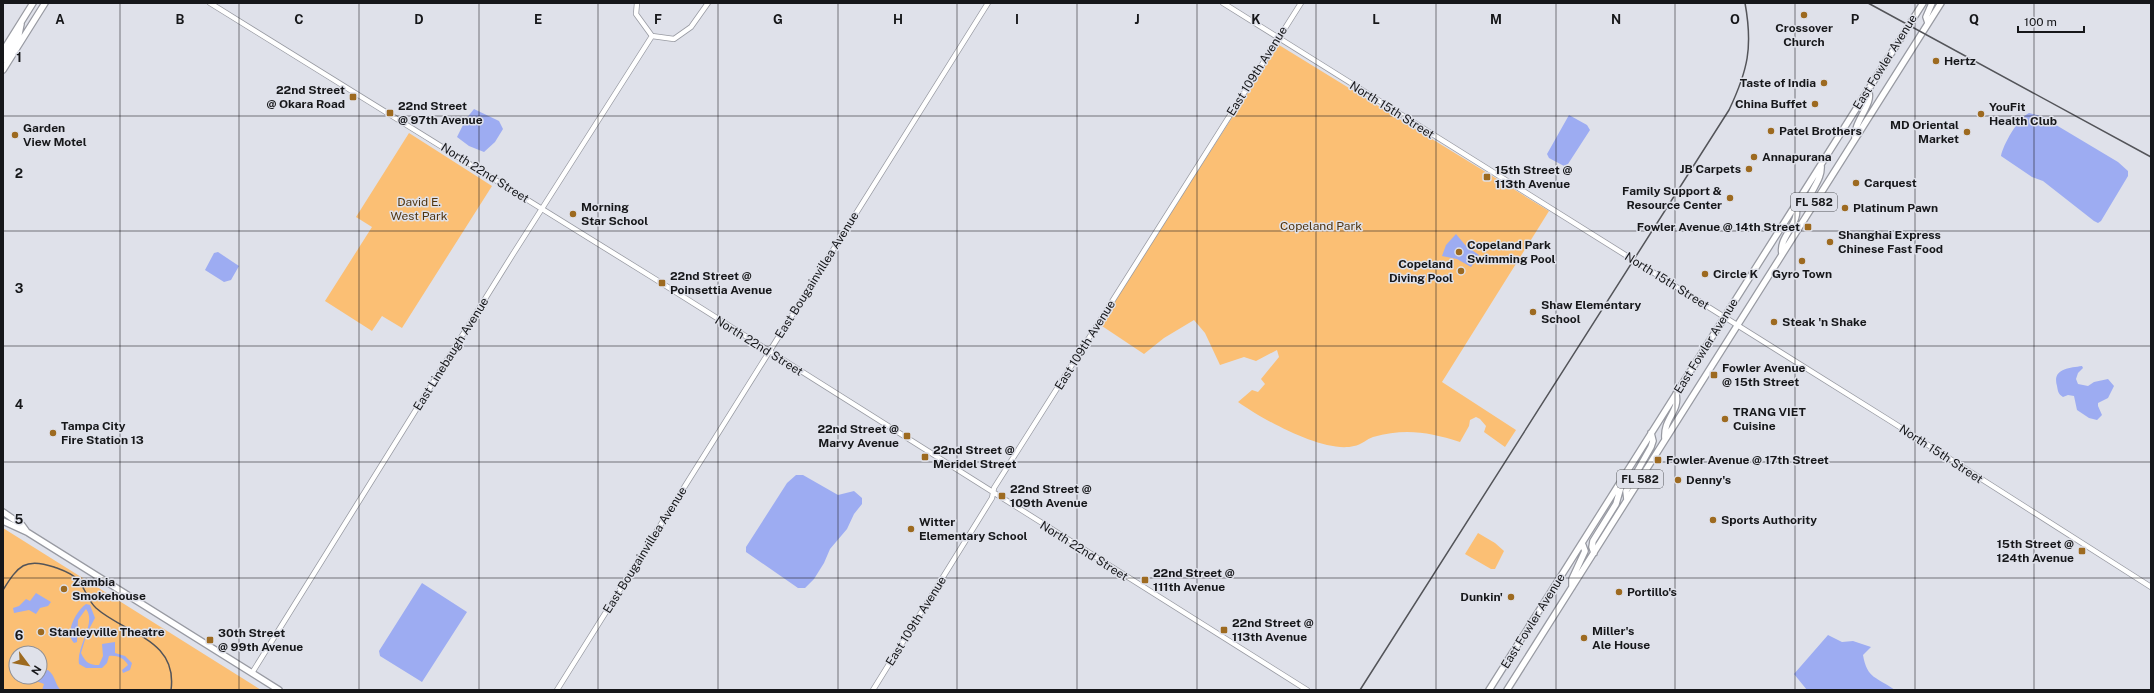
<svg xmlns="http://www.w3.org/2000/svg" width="2154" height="693" viewBox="0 0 2154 693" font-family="'Public Sans',sans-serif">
<rect width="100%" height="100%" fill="#dfe1ea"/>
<path fill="#fbbf74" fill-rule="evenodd" d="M1279,45L1549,211L1442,382L1516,430L1505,447L1484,432L1486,426L1480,419L1476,417L1470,420L1469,426L1460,442C1429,432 1405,428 1373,437C1367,439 1361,445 1354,446C1324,454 1262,419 1238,402L1252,390L1258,392L1265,384L1261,379L1279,357L1277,350L1256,361L1244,357L1220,365L1205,333L1194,320L1164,338L1144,354L1099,324Z
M409,133L492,186L402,328L382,316L372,331L325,301L372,227L356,217Z
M3,528L261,690H3ZM16,653H40V677H16Z
M1478,533L1495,543L1504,551L1495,569H1491L1465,554Z"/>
<path fill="#9dacf2" d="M474,109L499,121L503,129L495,142L484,152L469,146L457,137L466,119Z
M2029,113L2041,116L2118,162L2128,171V176L2101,221L2098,223L2094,221L2043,181L2032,177L2001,156C2003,145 2018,118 2029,113Z
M1569,115L1587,125L1590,130L1568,164L1564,166L1549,158L1547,154Z
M1456,234L1466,246L1479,255L1471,267L1457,259L1442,256L1446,245Z
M218,252L239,266L231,280L224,282L205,270L214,253Z
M2082,366L2083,368L2078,373L2076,379L2078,384L2088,386L2094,382L2108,379L2114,386L2108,398L2098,403V406L2102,415L2097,420L2089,418L2077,410L2074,396L2068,395L2063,397C2058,394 2058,391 2057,386C2052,369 2068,368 2082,366Z
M796,475H803L838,495L854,491L862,498V504L854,514L847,529L830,549L824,563L814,579L805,588H798L746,552V547L787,483Z
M422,583L467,612L422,682L380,656L379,651Z
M36,593L51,602L48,606L40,608L36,614L29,610L14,613L13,608L19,606L26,599L30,601Z
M86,604L90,605L95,618L87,633L81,653C86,663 89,665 99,665L103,656L102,644L115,642V653L125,656L132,663L130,670L123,673L122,670L128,665C124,658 117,655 109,656L107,663L102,668H86L79,664C76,646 97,623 86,609L78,620L77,642L74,643C64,633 76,611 86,604Z
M1828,635L1842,642L1853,641L1871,647L1863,655C1867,679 1877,677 1895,690H1807L1794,674Z
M48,670C56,676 55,686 61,690H42L44,684L36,681L43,671Z"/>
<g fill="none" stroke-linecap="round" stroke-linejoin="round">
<g stroke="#989aa2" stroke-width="6">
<path id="minor" d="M210,3L655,279L1307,690
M637,3L636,14L652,36
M1223,3L1892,422L2151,587
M652,36L674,39L691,27L708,3
M252,673L513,254L652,36
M557,690L988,3
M873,690L992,498L994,488L1301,3"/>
</g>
<g stroke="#989aa2" stroke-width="8">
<path id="major" d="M1928,23L1926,17L1932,3
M3,51L33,3
M3,60L19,34L21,24
M3,70L45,3
M1855,138C1853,121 1875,103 1868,90
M1809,211C1803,195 1823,183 1821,165
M1782,254C1778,236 1803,222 1795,205
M1665,439C1663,418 1680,412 1676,394
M1627,500L1626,491L1651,447L1653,441L1651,433
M3,512L22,525L27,532
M3,521L27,532L279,690
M1594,553L1592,547L1593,541L1616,504L1622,483
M1572,587V579L1585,551L1582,543
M1489,690L1923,3
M1507,690L1941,3"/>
</g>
<use href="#minor" stroke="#fff" stroke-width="4.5"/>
<use href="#major" stroke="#fff" stroke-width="5.5"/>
<path stroke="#535459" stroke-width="1.5" d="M1868,3L2151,157
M3,590C18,566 25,557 54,567C62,570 72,573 78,580C85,588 88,601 96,608C125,634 178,639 171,690
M1360,690L1729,110C1748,70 1753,47 1745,3"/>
</g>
<path fill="none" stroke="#16171a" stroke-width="1" stroke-opacity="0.55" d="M120,3V690M239,3V690M359,3V690M479,3V690M598,3V690M718,3V690M838,3V690M957,3V690M1077,3V690M1197,3V690M1316,3V690M1436,3V690M1556,3V690M1675,3V690M1795,3V690M1915,3V690M2034,3V690M3,116H2151M3,231H2151M3,346H2151M3,462H2151M3,578H2151"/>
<g fill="#9d6a20" stroke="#dfe1ea" stroke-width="1.5">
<circle cx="1804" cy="15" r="4"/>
<circle cx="1936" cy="61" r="4"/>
<circle cx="1824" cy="83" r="4"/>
<rect x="349" y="93" width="8" height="8" rx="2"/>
<circle cx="1815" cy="104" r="4"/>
<rect x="386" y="109" width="8" height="8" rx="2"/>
<circle cx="1981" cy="114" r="4"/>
<circle cx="1771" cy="131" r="4"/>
<circle cx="1967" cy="132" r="4"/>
<circle cx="15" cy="135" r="4"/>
<circle cx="1754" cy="157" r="4"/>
<circle cx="1749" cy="169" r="4"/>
<rect x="1483" y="173" width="8" height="8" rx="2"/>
<circle cx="1856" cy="183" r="4"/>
<circle cx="1730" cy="198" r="4"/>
<circle cx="1845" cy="208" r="4"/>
<circle cx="573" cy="214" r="4"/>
<rect x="1804" y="223" width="8" height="8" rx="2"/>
<circle cx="1830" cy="242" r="4"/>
<circle cx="1459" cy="252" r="4"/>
<circle cx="1802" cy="261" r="4"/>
<circle cx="1461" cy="271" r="4"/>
<circle cx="1705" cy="274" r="4"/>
<rect x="658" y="279" width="8" height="8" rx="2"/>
<circle cx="1533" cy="312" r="4"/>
<circle cx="1774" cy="322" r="4"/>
<rect x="1710" y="371" width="8" height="8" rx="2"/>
<circle cx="1725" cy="419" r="4"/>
<circle cx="53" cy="433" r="4"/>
<rect x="903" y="432" width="8" height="8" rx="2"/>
<rect x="921" y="453" width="8" height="8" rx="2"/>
<rect x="1654" y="456" width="8" height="8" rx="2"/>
<circle cx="1678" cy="480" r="4"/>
<rect x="998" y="492" width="8" height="8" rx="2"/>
<circle cx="1713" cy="520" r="4"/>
<circle cx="911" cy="529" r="4"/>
<rect x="2078" y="547" width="8" height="8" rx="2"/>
<rect x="1141" y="576" width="8" height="8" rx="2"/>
<circle cx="64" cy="589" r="4"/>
<circle cx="1619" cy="592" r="4"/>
<circle cx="1511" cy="597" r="4"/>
<rect x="1220" y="626" width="8" height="8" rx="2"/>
<circle cx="41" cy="632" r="4"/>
<circle cx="1584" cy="638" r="4"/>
<rect x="206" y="636" width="8" height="8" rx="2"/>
</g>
<g text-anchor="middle" stroke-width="3" stroke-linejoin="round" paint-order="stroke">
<g fill="#dfe1ea" stroke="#525458" stroke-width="1">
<rect x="1791" y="193" width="46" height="18" rx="3"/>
<rect x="1617" y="470" width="46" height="18" rx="3"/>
</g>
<g font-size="11" font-weight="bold" fill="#16171a">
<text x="1814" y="206">FL 582</text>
<text x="1640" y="483">FL 582</text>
</g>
<g font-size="12" font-weight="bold" fill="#16171a" stroke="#dfe1ea" text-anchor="start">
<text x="1804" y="32" text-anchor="middle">Crossover<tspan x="1804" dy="14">Church</tspan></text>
<text x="1944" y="65">Hertz</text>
<text x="1816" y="87" text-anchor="end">Taste of India</text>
<text x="345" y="94" text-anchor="end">22nd Street<tspan x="345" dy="14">@ Okara Road</tspan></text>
<text x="1807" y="108" text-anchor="end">China Buffet</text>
<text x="398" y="110">22nd Street<tspan x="398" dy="14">@ 97th Avenue</tspan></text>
<text x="1989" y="111">YouFit<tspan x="1989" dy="14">Health Club</tspan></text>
<text x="1959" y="129" text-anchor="end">MD Oriental<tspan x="1959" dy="14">Market</tspan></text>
<text x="23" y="132">Garden<tspan x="23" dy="14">View Motel</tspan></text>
<text x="1779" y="135">Patel Brothers</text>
<text x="1762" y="161">Annapurana</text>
<text x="1741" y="173" text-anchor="end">JB Carpets</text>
<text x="1495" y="174">15th Street @<tspan x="1495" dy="14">113th Avenue</tspan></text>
<text x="1864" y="187">Carquest</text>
<text x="1722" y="195" text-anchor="end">Family Support &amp;<tspan x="1722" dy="14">Resource Center</tspan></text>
<text x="581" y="211">Morning<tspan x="581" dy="14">Star School</tspan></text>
<text x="1853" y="212">Platinum Pawn</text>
<text x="1800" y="231" text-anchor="end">Fowler Avenue @ 14th Street</text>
<text x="1838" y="239">Shanghai Express<tspan x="1838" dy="14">Chinese Fast Food</tspan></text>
<text x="1467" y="249">Copeland Park<tspan x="1467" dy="14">Swimming Pool</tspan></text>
<text x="1453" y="268" text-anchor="end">Copeland<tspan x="1453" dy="14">Diving Pool</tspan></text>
<text x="1713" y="278">Circle K</text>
<text x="1802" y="278" text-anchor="middle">Gyro Town</text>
<text x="670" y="280">22nd Street @<tspan x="670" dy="14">Poinsettia Avenue</tspan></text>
<text x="1541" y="309">Shaw Elementary<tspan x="1541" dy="14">School</tspan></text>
<text x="1782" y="326">Steak 'n Shake</text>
<text x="1722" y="372">Fowler Avenue<tspan x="1722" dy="14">@ 15th Street</tspan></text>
<text x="1733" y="416">TRANG VIET<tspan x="1733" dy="14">Cuisine</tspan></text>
<text x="61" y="430">Tampa City<tspan x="61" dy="14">Fire Station 13</tspan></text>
<text x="899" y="433" text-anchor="end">22nd Street @<tspan x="899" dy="14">Marvy Avenue</tspan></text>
<text x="933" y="454">22nd Street @<tspan x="933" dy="14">Meridel Street</tspan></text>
<text x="1666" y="464">Fowler Avenue @ 17th Street</text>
<text x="1686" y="484">Denny's</text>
<text x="1010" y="493">22nd Street @<tspan x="1010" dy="14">109th Avenue</tspan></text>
<text x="1721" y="524">Sports Authority</text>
<text x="919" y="526">Witter<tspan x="919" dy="14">Elementary School</tspan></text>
<text x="2074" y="548" text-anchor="end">15th Street @<tspan x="2074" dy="14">124th Avenue</tspan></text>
<text x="1153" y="577">22nd Street @<tspan x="1153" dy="14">111th Avenue</tspan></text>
<text x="72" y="586">Zambia<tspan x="72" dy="14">Smokehouse</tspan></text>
<text x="1627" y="596">Portillo's</text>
<text x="1503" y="601" text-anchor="end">Dunkin'</text>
<text x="1232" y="627">22nd Street @<tspan x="1232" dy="14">113th Avenue</tspan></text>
<text x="1592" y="635">Miller's<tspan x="1592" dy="14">Ale House</tspan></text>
<text x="49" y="636">Stanleyville Theatre</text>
<text x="218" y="637">30th Street<tspan x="218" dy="14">@ 99th Avenue</tspan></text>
</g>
<g font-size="12" fill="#16171a" stroke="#dfe1ea">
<text transform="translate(1885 62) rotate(-58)" y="4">East Fowler Avenue</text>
<text transform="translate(1257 71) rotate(-58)" y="4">East 109th Avenue</text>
<text transform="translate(1392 110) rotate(32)" y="4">North 15th Street</text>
<text transform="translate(485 173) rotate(32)" y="4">North 22nd Street</text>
<text transform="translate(817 275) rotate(-58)" y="4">East Bougainvillea Avenue</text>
<text transform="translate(1667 281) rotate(32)" y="4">North 15th Street</text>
<text transform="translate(1085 345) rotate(-58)" y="4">East 109th Avenue</text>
<text transform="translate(759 346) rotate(32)" y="4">North 22nd Street</text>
<text transform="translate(1706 346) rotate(-58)" y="4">East Fowler Avenue</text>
<text transform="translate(451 354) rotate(-58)" y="4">East Linebaugh Avenue</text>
<text transform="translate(1941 454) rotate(33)" y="4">North 15th Street</text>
<text transform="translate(645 550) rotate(-58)" y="4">East Bougainvillea Avenue</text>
<text transform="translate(1084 551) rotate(32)" y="4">North 22nd Street</text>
<text transform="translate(916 621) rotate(-58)" y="4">East 109th Avenue</text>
<text transform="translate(1533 621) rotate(-58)" y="4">East Fowler Avenue</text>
</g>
<g font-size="12" fill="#4f340f" stroke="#dfe1ea">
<text x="419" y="206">David E.<tspan x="419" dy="14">West Park</tspan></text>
<text x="1321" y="230">Copeland Park</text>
</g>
</g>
<g font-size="13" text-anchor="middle" font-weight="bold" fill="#16171a" stroke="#dfe1ea" stroke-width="3" stroke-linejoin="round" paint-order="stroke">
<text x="60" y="24">A</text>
<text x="180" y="24">B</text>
<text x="299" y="24">C</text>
<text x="419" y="24">D</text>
<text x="538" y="24">E</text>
<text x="658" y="24">F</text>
<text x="778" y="24">G</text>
<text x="898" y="24">H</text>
<text x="1017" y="24">I</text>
<text x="1137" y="24">J</text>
<text x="1256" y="24">K</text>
<text x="1376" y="24">L</text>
<text x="1496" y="24">M</text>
<text x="1616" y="24">N</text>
<text x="1735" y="24">O</text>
<text x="1855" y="24">P</text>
<text x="1974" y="24">Q</text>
<text x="19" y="62">1</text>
<text x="19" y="178">2</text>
<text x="19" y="293">3</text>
<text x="19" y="409">4</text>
<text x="19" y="524">5</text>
<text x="19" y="640">6</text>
</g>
<rect width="2154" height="693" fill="none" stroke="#16171a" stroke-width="8"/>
<g transform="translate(28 665) rotate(122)"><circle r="19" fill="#dfe1ea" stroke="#8f9097"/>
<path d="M0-3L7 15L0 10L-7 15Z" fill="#9d6a20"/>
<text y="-6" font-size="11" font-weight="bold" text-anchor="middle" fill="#16171a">N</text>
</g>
<path d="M2018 26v6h66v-6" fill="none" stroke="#16171a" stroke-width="2"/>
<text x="2024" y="26" font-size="12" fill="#16171a" stroke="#dfe1ea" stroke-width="3" paint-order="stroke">100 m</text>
</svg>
